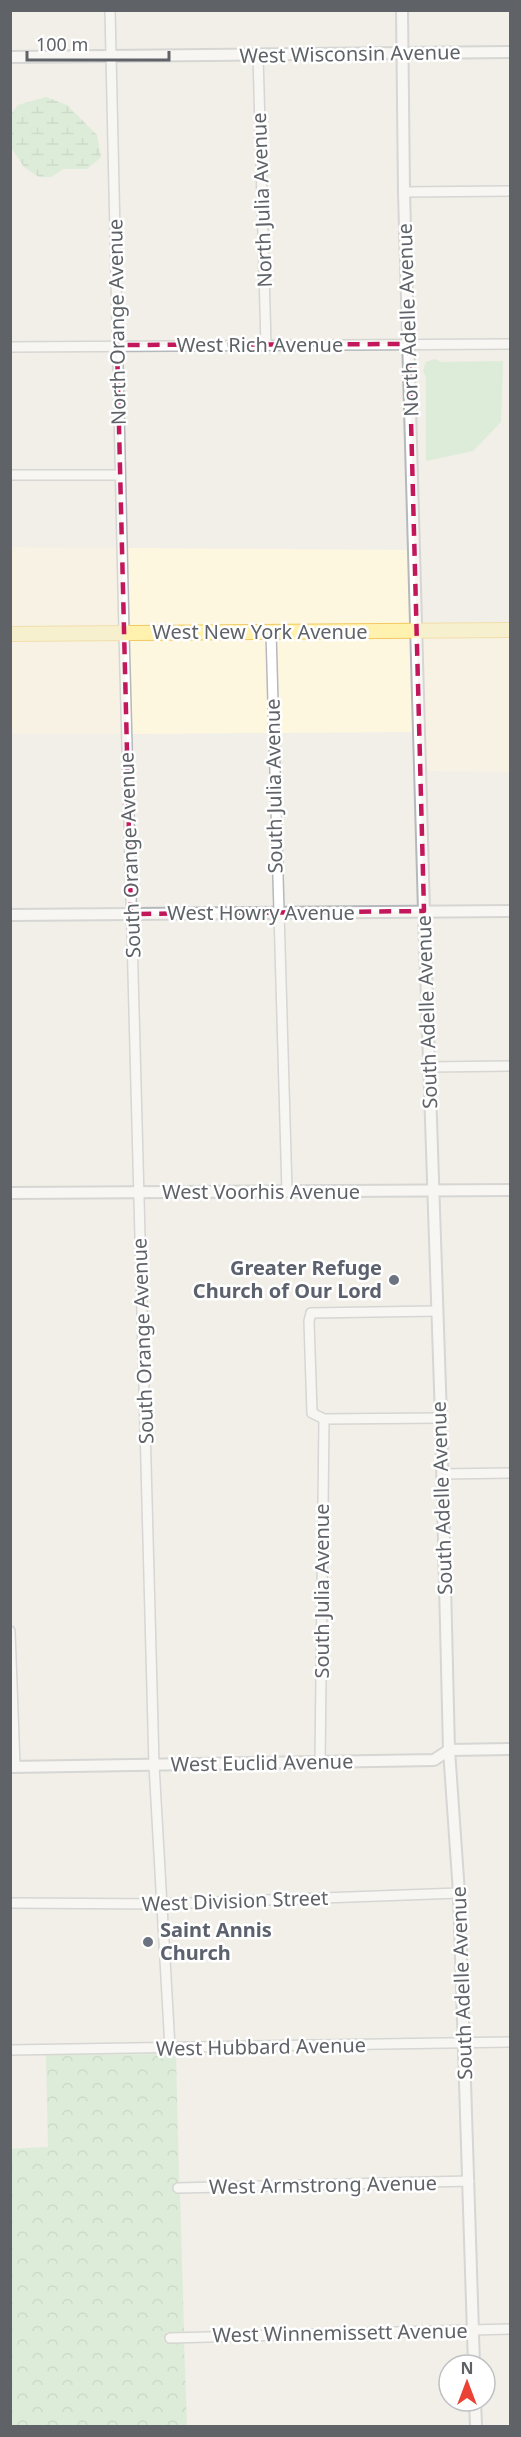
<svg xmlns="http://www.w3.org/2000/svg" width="521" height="2437" viewBox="0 0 521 2437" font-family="'Noto Sans',sans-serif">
<defs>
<pattern id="forest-crowns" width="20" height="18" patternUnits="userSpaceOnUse" patternTransform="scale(1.5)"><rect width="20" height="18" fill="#c5e8c5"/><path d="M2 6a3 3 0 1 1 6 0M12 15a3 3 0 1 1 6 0" fill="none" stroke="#a3c0a4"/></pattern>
<pattern id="wetland-marsh" width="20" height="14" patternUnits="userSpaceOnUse" patternTransform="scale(1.5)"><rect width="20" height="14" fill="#c5e8c5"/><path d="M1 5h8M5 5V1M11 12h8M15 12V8" fill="none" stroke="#a3c0a4"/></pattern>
</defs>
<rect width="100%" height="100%" fill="#f1efe8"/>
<path fill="#fef7e0" d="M10,547L117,548L119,627L11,628Z
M127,548L409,550L411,625L129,627Z
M510,635V772L425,771L421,636Z
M411,636L414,732L278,733L276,637Z
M266,637L268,733L131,734L129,638Z
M119,638L122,734H11L10,639Z"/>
<path fill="url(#forest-crowns)" d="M176,2054L179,2182L174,2183V2193H180L184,2332H166V2343H184L187,2426H11L10,2149L48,2147L46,2055Z"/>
<path fill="url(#wetland-marsh)" d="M46,97L67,105L97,135L101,157L87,169H63L51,177H39L24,167L12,149L11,114L18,105Z"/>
<path fill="#c5e8c5" d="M435,359L441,362L503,361L501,422L473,451L426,461V377L423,371L426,362Z"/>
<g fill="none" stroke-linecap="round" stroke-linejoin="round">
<g stroke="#b5b8bc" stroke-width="12">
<path id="minor" d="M110,10L124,633L154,1765L170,2048
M258,55L266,345
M404,192L510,191
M10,347L510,344
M10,475H120
M271,632L287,1192
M430,1067L510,1066
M436,1311L311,1313L309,1321L312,1413L324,1419L441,1418
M442,1474L510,1473
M10,1631L15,1767
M320,1763L324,1419
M10,1903L162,1904L459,1893
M10,2050L510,2042
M178,2188L469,2181
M170,2338L510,2329"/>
</g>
<g stroke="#b5b8bc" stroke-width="14">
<path id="tertiary" d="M402,10L404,192L424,911L441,1418L449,1750L459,1893L474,2365
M10,57L510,52
M10,915L510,911
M10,1193L510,1190
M10,1767L434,1760L449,1750L510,1749
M475,2401L476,2426"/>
</g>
<g stroke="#f2c960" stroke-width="16">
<path id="primary" d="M10,634L510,630"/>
</g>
<use href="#minor" stroke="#fff" stroke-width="9"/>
<use href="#tertiary" stroke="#fff" stroke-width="10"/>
<use href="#primary" stroke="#fff2af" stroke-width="14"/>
</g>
<path d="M0 0H521V2437H0ZM409,344L424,911L131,914L117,345Z" fill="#f1efe8" fill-opacity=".55" fill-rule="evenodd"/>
<path fill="none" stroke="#c2185b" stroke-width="4.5" stroke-dasharray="12 8" stroke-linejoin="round" d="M409,344L424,911L131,914L117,345Z"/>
<g fill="#6b7280" stroke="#fff" stroke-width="2">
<circle cx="394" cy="1280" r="6"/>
<circle cx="148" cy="1942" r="6"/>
</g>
<g text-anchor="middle" stroke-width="5" stroke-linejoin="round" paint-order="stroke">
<g font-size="20" fill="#5f6368" stroke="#fff">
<text transform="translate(350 54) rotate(-1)" y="7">West Wisconsin Avenue</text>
<text transform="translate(262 200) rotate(-92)" y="7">North Julia Avenue</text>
<text transform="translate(408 320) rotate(-92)" y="7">North Adelle Avenue</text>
<text transform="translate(117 322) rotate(-91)" y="7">North Orange Avenue</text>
<text x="260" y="352">West Rich Avenue</text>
<text x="260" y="639">West New York Avenue</text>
<text transform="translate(274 786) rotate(-91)" y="7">South Julia Avenue</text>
<text transform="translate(130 855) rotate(-92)" y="7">South Orange Avenue</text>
<text x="261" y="920">West Howry Avenue</text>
<text transform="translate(427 1012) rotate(-92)" y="7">South Adelle Avenue</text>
<text x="261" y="1199">West Voorhis Avenue</text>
<text transform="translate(143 1341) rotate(-92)" y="7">South Orange Avenue</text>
<text transform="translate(442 1498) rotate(-92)" y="7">South Adelle Avenue</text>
<text transform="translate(322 1591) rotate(-90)" y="7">South Julia Avenue</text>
<text transform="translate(262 1763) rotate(-1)" y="7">West Euclid Avenue</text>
<text transform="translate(235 1901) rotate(-2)" y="7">West Division Street</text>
<text transform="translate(462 1983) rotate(-92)" y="7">South Adelle Avenue</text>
<text transform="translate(261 2047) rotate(-1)" y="7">West Hubbard Avenue</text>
<text transform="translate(323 2185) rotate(-1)" y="7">West Armstrong Avenue</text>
<text transform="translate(340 2333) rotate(-1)" y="7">West Winnemissett Avenue</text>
</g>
<g font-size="20" font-weight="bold" fill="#5b616d" stroke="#fff" text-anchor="end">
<text x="382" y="1275">Greater Refuge<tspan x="382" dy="23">Church of Our Lord</tspan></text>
<text x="160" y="1937" text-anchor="start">Saint Annis<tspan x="160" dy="23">Church</tspan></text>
</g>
</g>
<rect width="521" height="2437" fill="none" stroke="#5f6368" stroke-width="24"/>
<g transform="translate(467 2383)"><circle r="28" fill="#ffffff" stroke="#bfc1c3" stroke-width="1.5"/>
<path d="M0-4.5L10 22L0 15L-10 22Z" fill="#ea4335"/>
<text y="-9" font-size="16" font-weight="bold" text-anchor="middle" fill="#5f6368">N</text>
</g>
<path d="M27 51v9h142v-9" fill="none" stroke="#5f6368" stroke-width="3"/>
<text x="36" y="51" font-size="18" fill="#5f6368" stroke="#ffffff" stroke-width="4.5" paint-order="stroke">100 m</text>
</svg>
